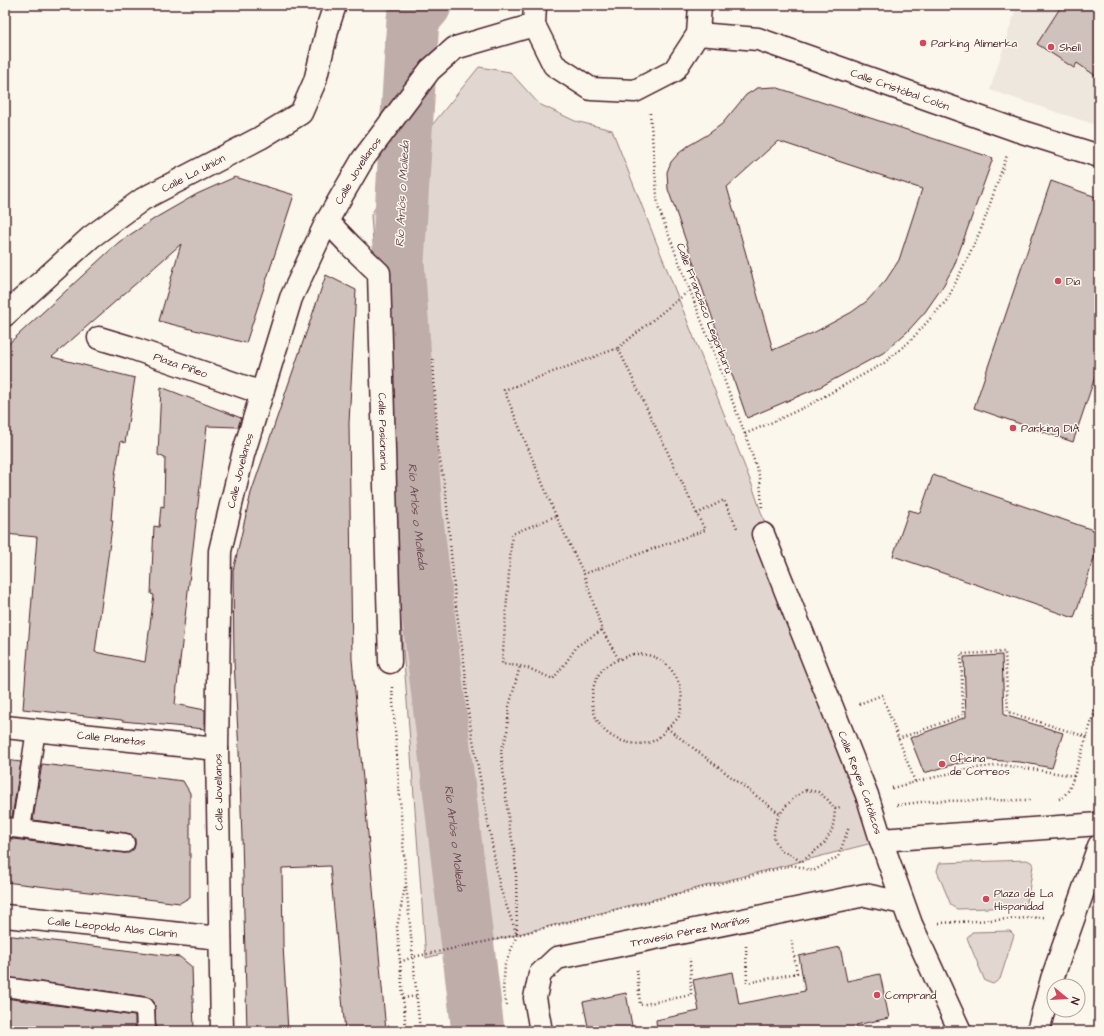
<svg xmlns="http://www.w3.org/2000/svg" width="1104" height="1036" viewBox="0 0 1104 1036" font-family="'Architects Daughter',sans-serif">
<rect width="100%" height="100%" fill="#fbf7ec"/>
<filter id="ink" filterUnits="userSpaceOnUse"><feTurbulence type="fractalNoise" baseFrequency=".025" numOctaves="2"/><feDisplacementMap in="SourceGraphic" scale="8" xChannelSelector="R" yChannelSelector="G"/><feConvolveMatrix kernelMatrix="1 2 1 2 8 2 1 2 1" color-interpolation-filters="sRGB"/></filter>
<g filter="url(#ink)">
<path fill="#eee7de" d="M1017,5H1099V126L990,90Z"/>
<path fill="#e2d7d0" stroke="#967b7e" d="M479,67L510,72L539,104L575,121L612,130L752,485L872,843L426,958L371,215L403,161Z
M1027,860L1031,862L1033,865L1028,898L1025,904L1019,907L957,909L951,905L937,871L938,867L940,863Z
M1010,931L1014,935L1000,979L993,984L985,981L967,938L972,932Z"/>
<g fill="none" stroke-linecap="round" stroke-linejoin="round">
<path stroke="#bfadaa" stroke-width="53" id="s1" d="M425,5L413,19L398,262L416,512L478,1031"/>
</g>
<path fill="#cfc2bc" stroke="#4a1f2b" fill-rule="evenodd" d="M1062,5H1099V78L1077,63L1074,68L1037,44Z
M775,87L993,158L954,266L943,286L925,312L907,332L883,353L820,387L747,418L668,189L667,172L671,162L678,154L688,146L707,135L722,124L746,95L757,88ZM778,141L922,189L899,260L886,280L867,301L852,312L815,332L773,350L727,187Z
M235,177L294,195L246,343L159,321L181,244L52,357L135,378L125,443L121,441L115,475L111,520H113L95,652L145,662L154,595L151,594L154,526L159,527L161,506L164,507L165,458L158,455L161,387L241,418L238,427L207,426L175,704L205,710V729L122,721V720L23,709L37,537L5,534V347L119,242L157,217L197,194Z
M1051,181L1099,198V365L1073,442L974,408Z
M326,275L356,290L349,423L352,659L386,1031H345L330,866L282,868L283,945L288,1031H247L242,838L239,751L234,662L233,571L251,493Z
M933,475L1099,532V544L1074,618L893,556L909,510L920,513Z
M1002,655L1004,715L1063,733L1052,768L1020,762L988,760L955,764L924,773L910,738L966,717L964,657Z
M5,760L21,762L12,817H5Z
M42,764L183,781L190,793V897L180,903L5,882V838L124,853H129L134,849L135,845V839L131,834L126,833L33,820Z
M5,935L180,957L192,967L194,1031H156L155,1007L154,1002L151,999L147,997L5,977Z
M840,947L847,981L880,974L889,1018L856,1025L857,1031H657L656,1020L699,1011L693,980L733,972L739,1004L805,991L799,956Z
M626,993L633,1031H589L583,1002Z
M5,998L135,1016V1031H5Z"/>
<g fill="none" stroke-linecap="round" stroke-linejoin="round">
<g stroke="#4a1f2b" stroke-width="21">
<path id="lane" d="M5,827L21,829L36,730
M21,829L125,843
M5,987L145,1007L146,1031"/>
</g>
<g stroke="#4a1f2b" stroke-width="25">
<g id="street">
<path id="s2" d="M698,34L758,39L1016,130L1099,156"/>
<path id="s3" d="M327,221L351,246L379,273L390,662"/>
<path id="s4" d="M5,315L91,237L143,199L260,138L301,113L315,81L329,23L335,5"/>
<path id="s5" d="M99,338L129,347L262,393"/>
<path id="s6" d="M763,534L867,795L881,840L911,924L960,1031"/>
<path id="s7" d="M5,727L217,749"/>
<path d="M881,840L1099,824"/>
<path id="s8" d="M5,916L220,938"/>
<path id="s9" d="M222,1031L217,749L220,551L243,455L291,298L327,221L363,159L430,70L455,48L534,25"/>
<path id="s10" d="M541,1031L535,998L540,974L557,958L865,895L903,903"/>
<path d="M1038,1031L1052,979L1099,846"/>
</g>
</g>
<g stroke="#4a1f2b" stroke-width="25">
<path id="secondary" d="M535,5L534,25L554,65L591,89L635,91L674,71L698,34L700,5"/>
</g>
<path stroke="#4a1f2b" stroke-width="2.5" stroke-dasharray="1 3" stroke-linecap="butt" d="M650,113L658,207L745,434L760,478L762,509
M618,348L690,290
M433,359L438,448L446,495L455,599L465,669L468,712L500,888L517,935
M745,434L777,420L807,406L884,363L910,341L947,300L968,257L982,227L1007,155
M697,514L724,500L737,528
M556,516L504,390L618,348L697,514L705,530L584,574
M556,516L584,574L602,630L577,646L567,661L553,679L528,668L520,666L502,664L512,534Z
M602,630L619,660
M633,654C638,654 643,654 648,655C674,661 688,691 679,716C677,720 672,724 669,727C665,730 662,735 658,738C644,749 616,743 604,730C588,713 588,683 605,667C611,662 625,657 633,654Z
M392,687L406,883L420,1031
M859,704L882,695L915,782
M667,728L780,814
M898,739L963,715L961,654L1005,652L1008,712L1087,737
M892,788L967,769L1001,765L1025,768L1074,776
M806,790L818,792L828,800L835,809L834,820L832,830L824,844L801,862L792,855L781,851C779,847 775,842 774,837C773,816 789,800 806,790Z
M1059,799L1062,798L1069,790L1074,776L1099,699
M897,805L930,801L1030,800
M835,809L842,806
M405,887L397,927L406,1031
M939,923L1046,917
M517,933L516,873L514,849L509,825L501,751L507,734L509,707L520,666
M746,946L747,983L797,973L791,938
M400,962L413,957L517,935
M637,970L640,1005L691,995L690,958
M403,998L417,996
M507,1005L503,991L505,965L517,935L793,865L813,871L838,857L849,827"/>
<use href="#lane" stroke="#fbf7ec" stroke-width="18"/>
<use href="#street" stroke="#fbf7ec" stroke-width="22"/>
<use href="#secondary" stroke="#fbf7ec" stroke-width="22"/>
</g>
</g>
<g fill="#d1495b" stroke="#fbf7ec" stroke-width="1.5">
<circle cx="923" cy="43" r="4"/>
<circle cx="1051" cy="47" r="4"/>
<circle cx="1058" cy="281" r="4"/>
<circle cx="1013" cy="428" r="4"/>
<circle cx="942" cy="764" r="4"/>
<circle cx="986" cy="899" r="4"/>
<circle cx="877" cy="995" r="4"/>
</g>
<g text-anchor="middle" stroke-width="3" stroke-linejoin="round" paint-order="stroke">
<g font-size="11" fill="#4a1f2b" stroke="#fbf7ec" text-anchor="start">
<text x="931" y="47">Parking Alimerka</text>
<text x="1059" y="51">Shell</text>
<text x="1066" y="285">Dia</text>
<text x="1021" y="432">Parking DIA</text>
<text x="950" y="762">Oficina<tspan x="950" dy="13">de Correos</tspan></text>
<text x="994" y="897">Plaza de La<tspan x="994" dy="13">Hispanidad</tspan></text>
<text x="885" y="999">Comprand</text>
</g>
<g font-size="11" fill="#4a1f2b" stroke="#fbf7ec">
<text dy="4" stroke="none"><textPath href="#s2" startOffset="211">Calle Cristóbal Colón</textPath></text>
<text dy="4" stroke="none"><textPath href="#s9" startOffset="887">Calle Jovellanos</textPath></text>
<text dy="4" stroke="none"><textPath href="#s4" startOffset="237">Calle La Unión</textPath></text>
<text transform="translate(705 308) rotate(69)" y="4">Calle Francisco Legorburu</text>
<text dy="4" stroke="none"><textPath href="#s5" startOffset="86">Plaza Piñeo</textPath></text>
<text dy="4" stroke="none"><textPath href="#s3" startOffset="232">Calle Pasionaria</textPath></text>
<text dy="4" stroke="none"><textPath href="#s9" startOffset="563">Calle Jovellanos</textPath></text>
<text dy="4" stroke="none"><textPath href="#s7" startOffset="107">Calle Planetas</textPath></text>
<text dy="4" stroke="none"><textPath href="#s6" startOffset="267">Calle Reyes Católicos</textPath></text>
<text transform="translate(218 792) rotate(-91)" y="4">Calle Jovellanos</text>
<text dy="4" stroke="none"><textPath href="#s8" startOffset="108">Calle Leopoldo Alas Clarín</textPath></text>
<text dy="4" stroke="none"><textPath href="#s10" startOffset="217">Travesía Pérez Mariñas</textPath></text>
</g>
<g font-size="12" font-style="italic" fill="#6d4a51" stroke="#fbf7ec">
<text transform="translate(402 194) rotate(-87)" y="4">Río Arlós o Molleda</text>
<text dy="4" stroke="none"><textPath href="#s1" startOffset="517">Río Arlós o Molleda</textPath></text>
<text dy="4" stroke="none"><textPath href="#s1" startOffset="841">Río Arlós o Molleda</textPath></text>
</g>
</g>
<rect width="1104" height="1036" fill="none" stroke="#fbf7ec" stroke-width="20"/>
<rect x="10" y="10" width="1084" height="1016" fill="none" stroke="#4a1f2b" stroke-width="1.5" filter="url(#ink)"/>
<g transform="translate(1066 998) rotate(108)"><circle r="19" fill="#fbf7ec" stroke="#b4a19f"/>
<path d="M0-3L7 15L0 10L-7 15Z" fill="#d1495b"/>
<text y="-6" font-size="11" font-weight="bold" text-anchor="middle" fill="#4a1f2b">N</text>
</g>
</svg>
